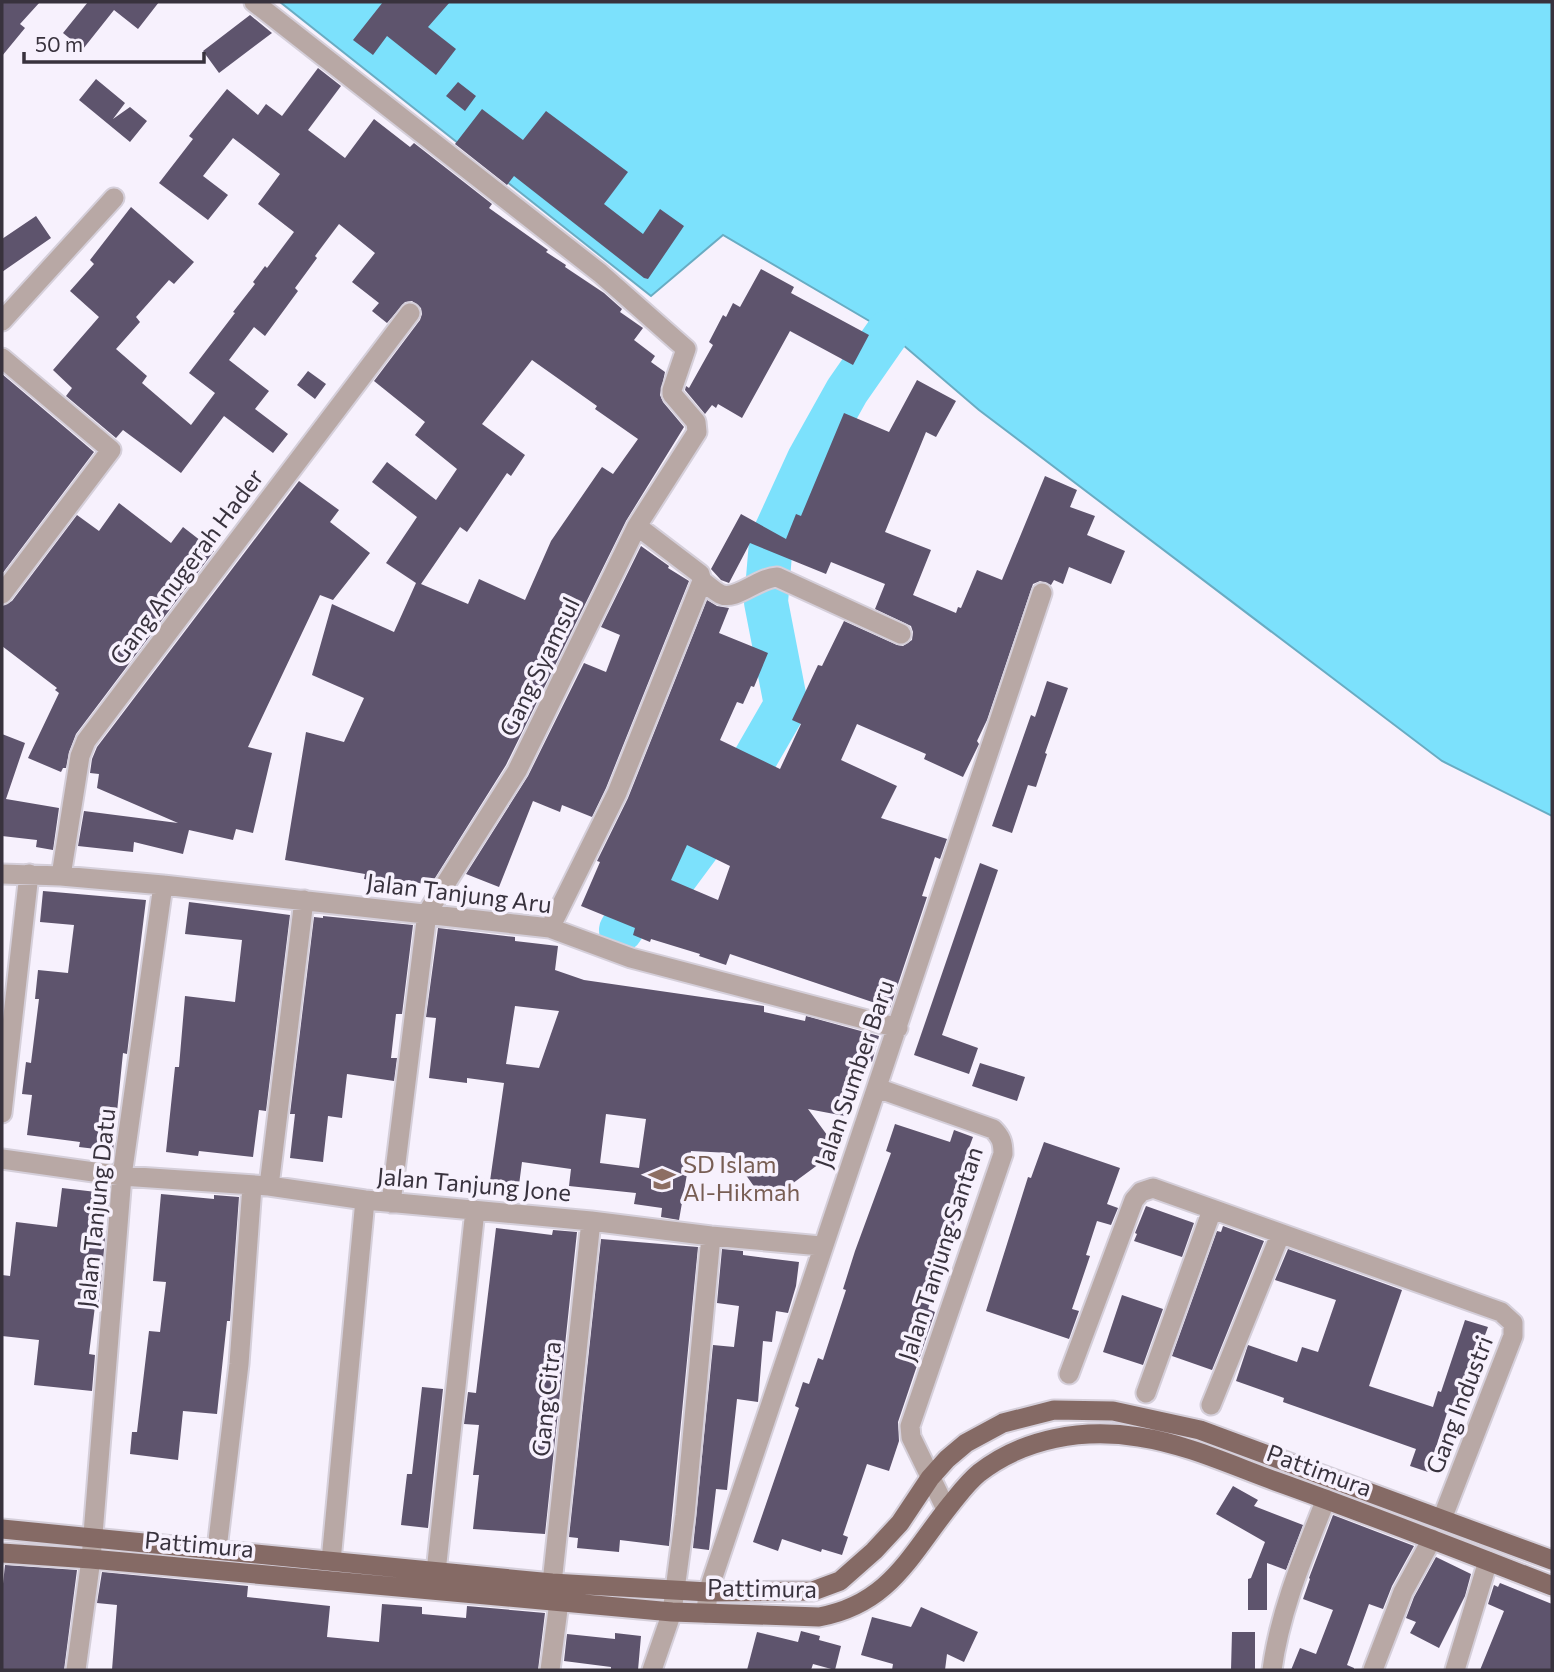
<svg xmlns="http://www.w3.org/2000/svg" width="1554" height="1672" viewBox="0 0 1554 1672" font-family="Commissioner,sans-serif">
<rect width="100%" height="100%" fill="#f7f1fd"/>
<path fill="#7ce1fc" stroke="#68acc3" stroke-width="2" d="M280,2H1552V816L1442,761L979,410L888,332L723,235L651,296Z"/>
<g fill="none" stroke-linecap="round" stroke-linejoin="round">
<path stroke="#7ce1fc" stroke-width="44" d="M621,930L641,896L666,890L726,809L786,705L766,602L771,542L809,459L847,391L888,332"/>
</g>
<path fill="#5e546d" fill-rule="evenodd" d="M2,2H40L20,24L25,28L2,56Z
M88,2H159L138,29L114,10L83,49L63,33Z
M383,2H450L428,27L456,49L436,75L387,36L373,55L353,40Z
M250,15L272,33L219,73L203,51Z
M318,68L341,86L308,130L345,158L374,119L410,147L414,143L492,204L489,208L548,250L546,252L566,265L565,267L604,293L622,309L620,312L643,328L634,340L655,356L651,362L665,372L660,395L663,402L684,427L626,521L506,765L430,886L408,880L407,883L393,879L392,884L364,879L365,874L285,860L306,732L344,742L364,698L312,675L332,604L394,632L416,583L386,563L417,517L372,482L387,462L436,500L457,469L415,435L425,422L374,381L420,320L422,314L421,308L412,301L405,302L387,323L372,311L379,303L352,282L375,253L339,224L315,256L317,258L295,288L298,291L265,336L254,327L229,360L269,391L255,409L288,434L273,453L224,416L181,473L123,430L116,438L66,396L72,388L53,370L99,317L70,291L94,264L90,260L131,207L194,262L174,284L169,280L136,317L140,322L116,349L147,376L142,383L191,425L215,393L189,373L235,313L233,312L255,284L253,282L265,266L267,268L294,232L258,204L280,174L233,138L203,176L228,195L208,220L159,183L193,139L189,136L227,89L258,115L266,104L282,116ZM532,360L597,406L595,409L638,439L613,474L602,467L551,541L525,600L479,579L468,604L421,584L460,527L467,532L507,473L511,476L525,455L482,424Z
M96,79L125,103L113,119L130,107L147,121L130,142L79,100Z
M458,82L476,96L465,111L446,96Z
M482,109L523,140L546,111L628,172L604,204L643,234L660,209L684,226L648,279L644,278L514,176L507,185L455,144Z
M36,216L51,238L2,272V239Z
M761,269L794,287L791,293L869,335L853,365L790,331L742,418L718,404L716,408L712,405L705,414L685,390L686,386L689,388L713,345L709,342L723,315L726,317L733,303L740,307Z
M308,371L326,384L315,399L297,385Z
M2,374L94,452L2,574Z
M917,380L956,401L936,437L926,432L885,532L931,550L913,595L956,613L958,607L961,608L977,570L1002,580L1045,476L1077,490L1070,507L1095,516L1087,535L1125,551L1111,584L1069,567L1063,584L1054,580L1051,585L1040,581L1033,584L987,720L977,741L979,744L963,777L924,759L926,754L857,724L841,760L897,786L881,818L947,839L940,859L935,857L922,896L927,897L890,1008L730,954L726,965L699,956L700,954L651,939L650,942L633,935L635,928L581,906L600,862L597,861L628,798L707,600L717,606L729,608L719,633L768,653L754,687L751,686L743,704L737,702L720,740L780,769L801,724L792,720L818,665L822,666L844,621L897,645L903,646L912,640L913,632L911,626L875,609L885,584L831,562L826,574L750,543L729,583L721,580L711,569L741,514L786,539L796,514L801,516L844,413L889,432ZM687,845L730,866L718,900L671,880Z
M299,481L339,510L330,522L370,553L333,600L320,595L248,747L272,753L253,833L236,829L233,840L189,830L183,854L134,842L133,852L78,846L84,811L178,823L97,788L99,774L90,773L92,759L97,747Z
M119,503L171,543L183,527L214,551L76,734L69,752L66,768H63L61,772L28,758L59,693L55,690L57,688L2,646V606L12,601L77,515L99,531Z
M641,546L669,566L668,568L689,581L606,788L592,817L562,805L560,812L533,801L499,887L466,874L528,776L584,663L606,672L620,635L601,627Z
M1047,681L1068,688L1045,753L1047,754L1036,787L1028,785L1012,833L992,826L1031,715L1035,717Z
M2,734L25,743L6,799L59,808L53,850L36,847L37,840L2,836Z
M980,863L998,870L942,1035L978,1048L969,1074L914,1055Z
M43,891L146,900L127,1054L123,1053L113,1151L79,1147L80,1142L27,1135L32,1095L22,1094L26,1062L31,1063L39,999H35L38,970L68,973L74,925L40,922Z
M189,902L290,915L266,1111L259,1110L253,1157L199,1151L198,1156L166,1152L175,1067H179L185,996L235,1002L242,940L185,934Z
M323,916L413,925L402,1014H396L391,1058H397L394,1081L347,1074L342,1118L328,1116L323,1162L290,1158L295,1114H290L314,917L323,918Z
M438,928L515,937V941L558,946L555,970L584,980L764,1006V1012L805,1021L806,1016L879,1036L872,1062L861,1060L850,1117L808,1109L838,1150L766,1203L730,1153L691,1151L679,1220L661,1217L662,1208L634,1204L636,1193L569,1186L571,1169L522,1162L519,1185L490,1181L504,1083L467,1078V1083L429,1078L436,1018L426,1017ZM515,1006L559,1011L539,1068L506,1064ZM606,1114L646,1119L639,1168L600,1163Z
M980,1063L1025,1077L1017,1101L972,1086Z
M895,1124L950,1142L954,1130L973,1137L957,1180L967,1184L928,1309L935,1312L898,1422L899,1441L889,1471L867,1464L843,1535L848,1537L842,1555L822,1549L821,1552L782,1539L778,1551L753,1542L799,1408L795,1406L803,1382L809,1384L818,1358L823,1360L846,1290L843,1289L855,1251L891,1153L886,1151Z
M1044,1142L1120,1168L1107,1204L1118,1208L1111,1225L1097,1221L1086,1255L1090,1256L1072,1309L1079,1311L1069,1339L986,1311L1028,1177L1031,1178Z
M62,1188L105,1193L101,1226L106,1227L101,1283L98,1307L95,1306L89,1354L95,1355L92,1391L34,1385L39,1340L2,1336V1275L10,1276L16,1222L57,1227Z
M161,1194L214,1199V1195L239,1197L230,1321H227L217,1414L183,1411L178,1460L130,1454L132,1432H137L149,1331L160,1332L166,1282L153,1281Z
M1146,1206L1194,1223L1182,1257L1134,1241L1137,1234L1135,1233Z
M1223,1226L1264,1241L1212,1370L1172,1356L1217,1231L1221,1232Z
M496,1228L552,1235L553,1230L577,1232L545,1534L473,1529L479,1475H473L479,1425L464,1424L468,1392L476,1393Z
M601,1239L698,1247L669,1546L620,1540L619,1552L577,1548L578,1538L569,1537Z
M722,1249L743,1251V1255L799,1262L796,1286L788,1313L776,1311L772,1342L763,1341L758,1402L737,1399L727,1490L716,1489L709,1550L693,1548L713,1345L734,1347L739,1306L717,1303Z
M1288,1249L1402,1290L1369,1386L1433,1407L1438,1391L1441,1392L1465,1320L1488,1327L1455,1416L1447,1413L1428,1472L1410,1466L1416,1449L1283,1402L1284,1398L1236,1381L1248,1345L1297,1362L1302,1347L1318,1352L1336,1300L1275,1280Z
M1122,1295L1163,1309L1143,1365L1103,1352Z
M422,1387L443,1389L428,1528L401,1525L407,1474H412Z
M1233,1486L1258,1500L1254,1506L1303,1525L1286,1570L1267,1563V1610H1248V1579L1251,1578L1265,1542L1216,1514Z
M1333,1515L1414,1546L1392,1586L1383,1609L1369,1604L1347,1665L1354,1668V1670H1291L1300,1648L1316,1654L1333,1610L1303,1599L1310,1579L1309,1578Z
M1436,1557L1471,1574L1465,1596L1439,1648L1410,1633L1416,1622L1406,1618L1414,1597Z
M5,1565L77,1570L64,1670H2V1593Z
M102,1572L248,1586L247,1597L330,1606L327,1637L379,1642L382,1604L422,1607V1614L466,1618L467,1606L545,1613L538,1670H112L117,1605L97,1603Z
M1500,1583L1552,1604V1670H1480L1504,1611L1488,1604L1494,1585L1498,1587Z
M921,1607L978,1632L964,1662L947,1654L945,1670H892L893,1664L861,1655L872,1617L911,1627Z
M801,1631L820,1636L819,1640L841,1646L835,1670L813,1664L811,1670H747L757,1632L798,1642Z
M1232,1632H1255V1670H1231Z
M615,1633L641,1636L638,1670H611V1667L564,1661L567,1634L615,1639Z"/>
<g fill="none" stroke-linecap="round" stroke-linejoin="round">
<g stroke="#d5cfda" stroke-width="23">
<path id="minor" d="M254,2L600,273L686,349L672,390V394L696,422L697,432L637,526L517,771L427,913L391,1203
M2,321L114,198
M2,358L111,450L2,594
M702,581C708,585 714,591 720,594C735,602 757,578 777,577L901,634
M2,874L61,876L163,885L550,928L631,958L898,1028
M61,876L80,756L86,741L410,313
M550,928L617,793L702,581L700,574L637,526
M877,1088L993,1129C1001,1137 1003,1142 1003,1154L910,1426L911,1437L946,1509
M2,1113L29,874
M2,1159L122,1176L269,1186L365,1200L591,1221L711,1236L821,1246
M269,1186L304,900
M1069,1374L1134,1200L1141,1192L1153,1188L1501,1312L1513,1323V1336L1442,1519
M1146,1393L1212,1210
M1211,1405L1280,1235
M217,1549L239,1364L252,1186
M331,1561L365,1200
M436,1572L475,1210
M552,1583L591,1221
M706,1613L708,1592C817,1258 932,926 1042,593
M76,1670L91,1559L122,1176L163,885
M550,1670L559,1602
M652,1670L672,1612L685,1515L711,1236
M1272,1670C1280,1610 1304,1555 1326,1499
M1373,1670L1403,1592L1432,1539
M1455,1670L1488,1561"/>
</g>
<g stroke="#d5cfda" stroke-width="23">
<path id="primary" d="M2,1529L552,1583L708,1592L813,1591L840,1581L874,1551L900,1523L930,1478L947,1459L966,1443L1003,1423L1054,1410L1113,1411L1200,1430L1552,1560
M2,1553L91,1559L672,1612L819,1617C890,1604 910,1555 951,1504C960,1493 968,1482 979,1473C1024,1438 1083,1428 1139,1437C1186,1444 1231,1465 1275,1481C1368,1514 1460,1550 1552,1586"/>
</g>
<use href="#minor" stroke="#b8a8a5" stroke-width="19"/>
<use href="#primary" stroke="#856a65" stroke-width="19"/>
</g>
<defs>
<g id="school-bare" transform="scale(2.1)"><path d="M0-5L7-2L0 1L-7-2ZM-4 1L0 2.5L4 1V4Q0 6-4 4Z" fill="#8d6e63" stroke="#f7f1fd" stroke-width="2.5" paint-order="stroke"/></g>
</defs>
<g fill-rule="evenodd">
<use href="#school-bare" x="662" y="1179"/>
</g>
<g text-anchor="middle" stroke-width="7" stroke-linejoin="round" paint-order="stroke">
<g font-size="24" fill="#38323d" stroke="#f7f1fd">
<text transform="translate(187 567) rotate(-53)" y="8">Gang Anugerah Hader</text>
<text transform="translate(540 667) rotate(-64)" y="8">Gang Syamsul</text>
<text transform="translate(459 894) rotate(7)" y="8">Jalan Tanjung Aru</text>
<text transform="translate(855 1074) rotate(-71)" y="8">Jalan Sumber Baru</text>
<text transform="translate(474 1185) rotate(5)" y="8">Jalan Tanjung Jone</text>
<text transform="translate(97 1208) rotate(-84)" y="8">Jalan Tanjung Datu</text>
<text transform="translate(941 1254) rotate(-72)" y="8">Jalan Tanjung Santan</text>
<text transform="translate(547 1399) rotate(-84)" y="8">Gang Citra</text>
<text transform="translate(1460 1405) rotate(-69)" y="8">Gang Industri</text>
<text transform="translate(1319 1471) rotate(20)" y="8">Pattimura</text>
<text transform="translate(199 1545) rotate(5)" y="8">Pattimura</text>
<text transform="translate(762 1589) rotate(1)" y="8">Pattimura</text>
</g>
<g font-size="24" fill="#785e54" stroke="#f7f1fd" text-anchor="start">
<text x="683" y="1173">SD Islam<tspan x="683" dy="28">Al-Hikmah</tspan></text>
</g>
</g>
<rect width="1554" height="1672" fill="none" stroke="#38323d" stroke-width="7"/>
<path d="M24 52v10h180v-10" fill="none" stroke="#38323d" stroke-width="3.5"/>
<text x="35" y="52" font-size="21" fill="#38323d" stroke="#f7f1fd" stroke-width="5" paint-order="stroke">50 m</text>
</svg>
